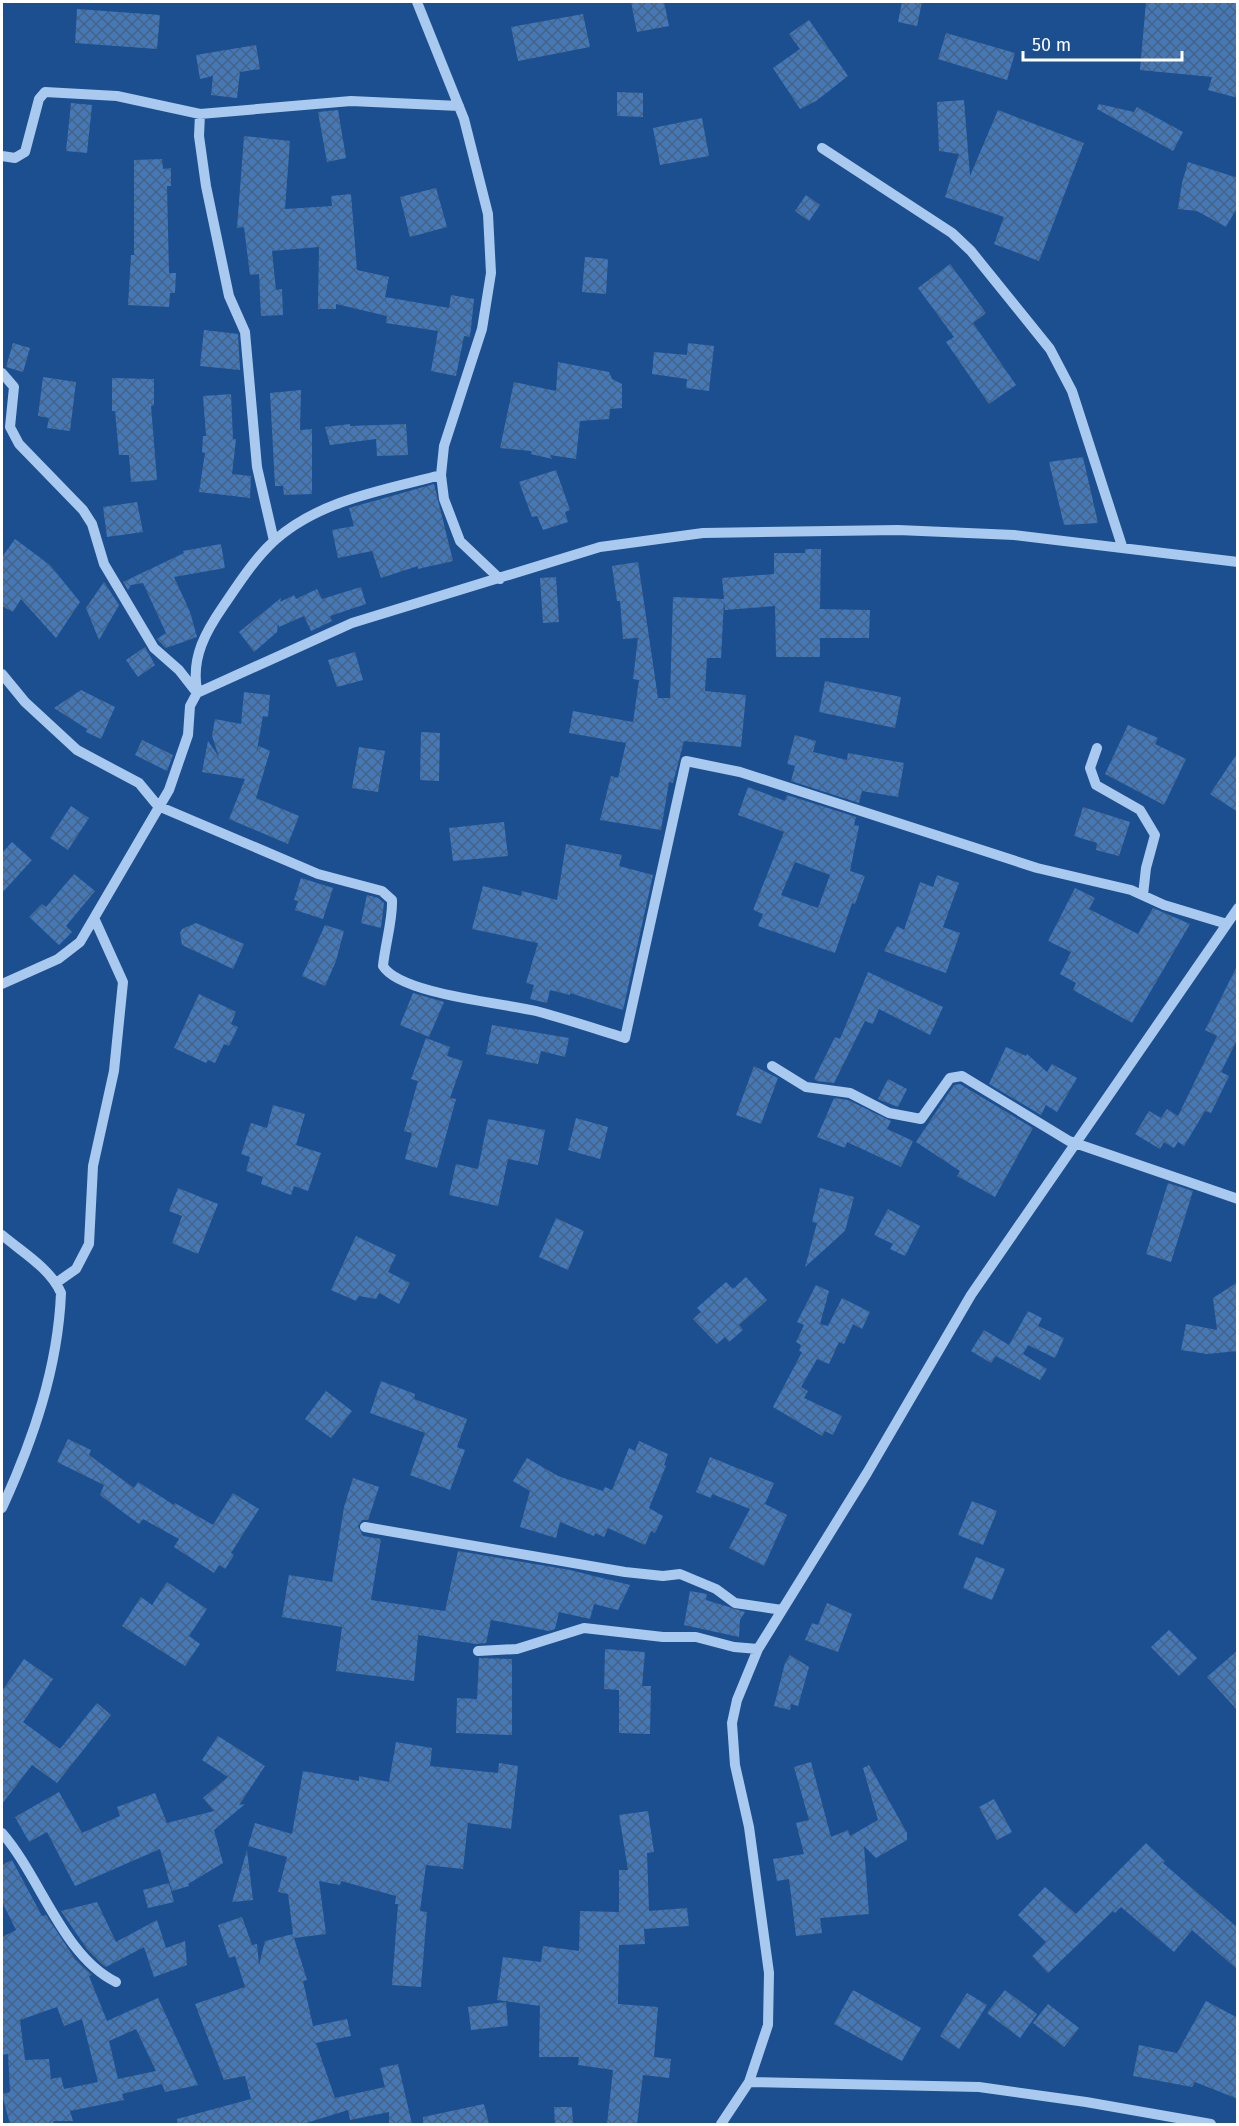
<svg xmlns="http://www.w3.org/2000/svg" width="1239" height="2126" viewBox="0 0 1239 2126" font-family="'Fira Sans',sans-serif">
<defs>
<pattern id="building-cross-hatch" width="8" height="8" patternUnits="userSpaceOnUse" patternTransform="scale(1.5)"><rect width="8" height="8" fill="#4478b7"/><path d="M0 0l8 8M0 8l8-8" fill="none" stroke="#486282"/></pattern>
</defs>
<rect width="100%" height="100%" fill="#1b4f8f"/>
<path fill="url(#building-cross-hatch)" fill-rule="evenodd" d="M631,2H664L669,26L637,32Z
M902,2H922L917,26L898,22Z
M1146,2H1238V98L1208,90L1212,77L1140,70Z
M77,9L160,15L157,49L75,43Z
M583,14L590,47L518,61L511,27Z
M809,20L848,76L816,101L800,109L773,68L800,49L789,34Z
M946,33L1015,53L1007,80L938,59Z
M256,45L260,69L240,72L237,98L211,95L213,76L200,79L196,55Z
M617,92L643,93V117L617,116Z
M964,100L970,176L998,110L1084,143L1039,261L994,244L1004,217L945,197L959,154L939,151L937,102Z
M71,103L92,105L87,153L66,151Z
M1099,104L1134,112L1137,107L1183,132L1173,151L1097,109Z
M338,110L346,158L327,162L318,112Z
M702,118L709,156L660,165L653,128Z
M244,136L290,141L285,209L332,206L331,196L351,194L357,270L389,277L385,297L449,308L451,295L474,299L470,337L464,336L456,376L431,371L438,331L386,323L387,316L336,304V309H318L319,247L272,251L276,290L282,289L283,315L261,316L259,274L250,275L244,227L237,228Z
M162,159L163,169L171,168V186H167L169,273H176L175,293H170L169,307L128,305L131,255H134V160Z
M1188,162L1238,178V206L1226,227L1197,211L1178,209L1182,183Z
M436,188L447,227L410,237L400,197Z
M806,195L820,205L809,221L795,211Z
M585,257L608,259L606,294L582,292Z
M950,264L986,313L973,323L1016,385L989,404L946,342L954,337L918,288Z
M204,330L238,334L240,370L200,366Z
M13,343L30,348L23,372L6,367Z
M688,343L714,346L709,391L686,388L687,379L652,374L654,352L687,355Z
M558,362L609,372L612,379L622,384V408L610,409L609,419L580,421L576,459L550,455L552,459L531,454V451L500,448L514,382L556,391Z
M43,377L76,382L70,431L47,428L49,418L38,416Z
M112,378L154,379V405L151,406L157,480L131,482L129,455H119L115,411H112Z
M301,390L300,430L312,429V494L284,495L283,486H275L270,393Z
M231,394L233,439H236L232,474L251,476L250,498L199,492L205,453L202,452L203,436H206L203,396Z
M350,424V426L406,424L408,455L377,456L376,439L330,445L325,427Z
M1083,457L1098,523L1064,525L1049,462Z
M556,470L570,510L565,512L568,522L543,530L537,516L532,517L519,482Z
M434,484L453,561L418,569V566L381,578L372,551L338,558L332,530L354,526L349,508Z
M137,502L143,532L107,537L103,507Z
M15,539L50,565L80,602L56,638L21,599L13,612L2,606V557Z
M221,544L225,568L174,577L190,612L197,637L166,648L157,639L166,633L143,583L131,585L128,590L123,582L184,553L183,551Z
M805,549H821L820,609L870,610L869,638H820V657H776L775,606L725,610L724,602L721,658H707L705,691L746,695L741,747L684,741L673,783L669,782L661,830L600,820L611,776L618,778L626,743L569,733L573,711L633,722L639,680L633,679L638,638L623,639L620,601H617L612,566L638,562L658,698H670L673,597L724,599L722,578L774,574V553H805Z
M556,577L559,622L543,623L540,578Z
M104,582L119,605L99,640L86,608Z
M361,587L366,604L330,616L332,621L311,631L304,616L279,627L278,624L277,632L254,652L239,632L281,598L280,602L294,595L296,599L317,589L322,599Z
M145,647L155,665L138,677L126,660Z
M355,652L363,680L337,687L328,660Z
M825,681L901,697L895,728L819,712Z
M81,690L115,707L101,739L86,732L87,729L54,708Z
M244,692L270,695L268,717L263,716L257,750L259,746L270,751L256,798L299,816L288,844L229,819L245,779L202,772L208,741L219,757L212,736L215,719L241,724Z
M1128,725L1158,738L1155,744L1186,759L1164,805L1105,774Z
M421,732L440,733L439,781L420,780Z
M795,735L816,741L813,752L847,760L848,753L904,763L898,797L862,791L859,803L791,781L795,766L787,764Z
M142,740L173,755L167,771L135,755Z
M359,747L385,751L378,792L352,788Z
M1238,752V812L1210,794Z
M748,787L785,801L787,795L856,817L854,825L859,826L850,871L865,876L855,904L852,903L835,953L758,926L763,914L753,910L784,832L738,815ZM795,862L830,875L818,908L781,895Z
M71,806L89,818L68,850L50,838Z
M1083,807L1130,822L1119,856L1096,850L1097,843L1074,836Z
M504,822L508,856L453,861L449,828Z
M12,842L32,860L2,893V853Z
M566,844L622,855L619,866L653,875L623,1010L570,993V995L550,990L547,1003L530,999L534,985L526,983L538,943L472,929L483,886L521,896L522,891L557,900Z
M74,874L95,891L66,926L72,932L59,945L29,917L42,904L46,907Z
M937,875L959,883L943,927L960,933L946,973L884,951L897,926L904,930L920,882L933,887Z
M301,878L333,888L323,919L295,910L298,901L294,900Z
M1075,888L1095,898L1089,909L1138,934L1153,908L1190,924L1132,1023L1073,990L1076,983L1060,974L1071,952L1048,941Z
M367,895L378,898L384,903L381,928L361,923Z
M196,923L244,944L233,969L182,945L180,933L182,929Z
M325,925L344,931L336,961L325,986L302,976Z
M1238,964V1038L1221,1072L1229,1076L1211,1113L1205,1111L1184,1146L1178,1142L1174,1148L1164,1142L1160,1149L1135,1134L1149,1111L1161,1118L1167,1109L1178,1116L1217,1036L1205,1030Z
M868,972L943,1007L930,1035L879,1009L873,1024L865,1021L834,1083L817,1081L814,1079L835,1037L840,1039Z
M413,993L444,1002L429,1037L400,1025Z
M199,994L236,1012L231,1024L238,1027L229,1046L224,1044L215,1063L208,1060L206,1063L174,1048Z
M492,1025L569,1038L565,1057L541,1051L538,1064L486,1054Z
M426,1038L450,1047L447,1056L463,1061L450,1098L456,1099L437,1168L405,1159L412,1133L404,1131L418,1081L411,1079Z
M1006,1047L1026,1056L1027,1054L1047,1072L1052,1064L1077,1078L1057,1112L1046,1105L1041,1115L989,1084Z
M754,1066L778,1078L761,1124L736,1115Z
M888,1079L907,1089L898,1107L878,1099Z
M960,1084L1033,1128L995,1197L957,1176L960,1171L916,1142L954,1085Z
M834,1098L848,1100L891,1121L887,1129L913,1141L901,1167L847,1142L845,1148L817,1137Z
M273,1105L305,1114L296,1145L321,1153L308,1191L294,1186L291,1195L261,1184L263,1177L246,1171L250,1157L241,1154L251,1123L267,1128Z
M576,1118L608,1127L600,1159L568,1150Z
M488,1119L545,1130L538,1165L508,1159L498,1206L449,1195L456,1164L478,1169Z
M1168,1183L1193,1191L1171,1262L1146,1254Z
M178,1188L218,1204L198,1254L172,1243L182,1216L169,1211Z
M820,1188L854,1197L845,1231L805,1267L817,1223L812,1222Z
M888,1209L920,1226L905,1256L890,1249L893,1244L874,1235Z
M556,1218L584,1231L568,1270L539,1257Z
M356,1236L396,1255L388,1272L410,1283L399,1304L379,1293L376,1299L359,1296L356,1301L331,1290Z
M746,1277L767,1300L739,1325L743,1330L729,1342L725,1337L717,1344L693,1319L701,1312L697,1308L726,1282L733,1289Z
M1238,1282V1351L1207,1354L1181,1350L1186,1324L1217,1330L1213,1298Z
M816,1285L829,1291L820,1324L828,1326L842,1298L870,1312L862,1329L853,1324L844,1344L839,1342L829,1364L817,1359L801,1387L808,1391L804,1398L842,1416L833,1435L825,1431L822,1436L773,1407L802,1352L799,1351L801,1345L796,1342L804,1325L797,1322Z
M1028,1311L1042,1318L1038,1326L1064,1338L1055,1358L1028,1345L1023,1354L1047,1369L1040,1380L996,1356L991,1363L971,1351L984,1330L1009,1345Z
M381,1381L415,1394L414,1399L467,1419L457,1447L465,1450L450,1490L410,1475L425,1433L370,1413Z
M326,1391L352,1411L331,1438L305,1419Z
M68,1439L91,1450L89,1455L134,1488L138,1482L174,1505L175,1503L213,1525L233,1493L259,1509L231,1553L234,1555L225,1569L219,1565L214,1573L174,1547L179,1539L143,1519L139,1524L100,1495L104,1485L57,1462Z
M639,1441L668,1454L664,1465L666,1466L649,1508L663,1516L655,1533L651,1531L645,1545L608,1528L604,1537L595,1533L594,1536L560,1522L556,1538L520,1527L530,1491L513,1481L527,1458L558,1476L603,1491L605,1487L612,1490L629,1448L635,1451Z
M710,1457L774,1483L765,1504L787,1515L764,1566L729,1548L750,1509L712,1494L711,1498L696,1492Z
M353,1478L379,1487L368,1520H362L358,1526L363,1536L381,1539L371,1600L445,1611L458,1551L570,1570L630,1585L618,1610L594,1604L590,1619L559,1612L555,1629L549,1631L491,1620L486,1643L476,1644L418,1635L414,1681L336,1671L342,1627L282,1617L289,1575L332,1582L344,1507Z
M972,1501L997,1511L983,1545L958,1535Z
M976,1557L1005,1569L992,1600L963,1588Z
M167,1582L207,1609L189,1636L200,1644L185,1666L122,1626L141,1597L152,1605Z
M690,1591L707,1594L706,1600L745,1612L740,1620L739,1637L684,1625Z
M827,1603L852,1614L838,1652L805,1640L812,1623L818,1625Z
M1169,1630L1197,1658L1179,1676L1151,1647Z
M605,1649L645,1652L642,1686H651L650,1734L619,1733V1690L604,1689Z
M1238,1650V1711L1207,1677Z
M790,1655L809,1667L798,1706L791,1704L790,1710L774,1706L785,1663Z
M479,1658L512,1659V1735L456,1733L457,1698L477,1699Z
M24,1659L53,1679L23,1722L60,1749L97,1703L111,1715L57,1783L32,1765L2,1804V1691Z
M218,1736L265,1766L239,1805L245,1804L214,1830L223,1863L188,1884L189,1886L172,1891L160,1849L75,1886L47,1832L29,1842L15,1817L59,1792L82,1833L120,1816L117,1807L155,1793L167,1823L214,1811L203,1798L228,1777L202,1760Z
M396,1742L432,1748L430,1766L498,1773L499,1763L518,1766L511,1829L468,1823L463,1869L426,1865L420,1911L427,1912L421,1987L392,1985L398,1904H395L396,1896L341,1881L340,1885L319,1881L326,1934L294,1938L307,1980L303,1981L313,2026L347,2019L351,2036L316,2043L335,2098L385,2087L380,2068L398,2064L412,2124H389V2112L350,2120L348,2110L303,2124H177V2119L251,2099L245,2076L224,2080L195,2004L245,1987L235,1956L229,1958L218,1925L242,1917L252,1945L257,1944L259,1965L265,1941L293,1934L288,1894L278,1892L287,1857L248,1846L255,1823L292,1834L303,1771L359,1781V1776L389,1782Z
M811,1762L831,1837L848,1830L850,1836L878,1820L863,1768L869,1765L907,1833V1840L876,1858L864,1846L869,1914L820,1918L822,1933L796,1936L789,1879L777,1881L773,1859L804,1854L796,1823L809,1820L794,1767Z
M994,1799L1012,1832L997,1840L979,1807Z
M648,1811L654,1852L647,1853L649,1911L687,1908L689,1926L644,1929L645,1944L619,1945L618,2004L658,2007L654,2057L671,2059L669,2078L643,2075L637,2124H607L613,2070L578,2065L579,2057H539L540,2006L497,2000L503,1957L541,1962L543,1946L579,1951L580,1911L619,1912V1870H628L619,1815Z
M1146,1843L1165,1861L1163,1863L1238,1928V1970L1192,1930L1174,1952L1121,1907L1115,1913L1113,1911L1048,1973L1032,1956L1046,1942L1018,1915L1045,1887L1076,1914Z
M247,1850L253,1900L232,1902Z
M12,1860L42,1916L46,1915L75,1959L92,1975L89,1976L107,2021L158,1998L198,2085L165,2092L162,2084L122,2094L124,2100L70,2111L73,2121H53L54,2124H10L2,2094L10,2092L8,2054L2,2055V1937L16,1930L2,1902V1865ZM57,2007L64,2026L82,2019L98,2082L64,2089L61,2077L51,2079L49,2059L25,2060L20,2020ZM136,2029L156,2071L118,2079L109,2041Z
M169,1883L174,1902L148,1908L143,1890Z
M97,1902L116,1942L157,1920L166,1948L185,1941L187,1965L154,1977L144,1947L106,1967L102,1964L87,1949L61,1911Z
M853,1990L921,2028L902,2061L834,2024Z
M1005,1990L1037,2014L1020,2038L987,2013Z
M967,1993L987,2005L959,2049L940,2036Z
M1206,2001L1238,2018V2099L1195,2082L1192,2087L1133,2076L1139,2045L1177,2053Z
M506,2002L508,2026L471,2030L468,2007Z
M1048,2004L1079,2028L1064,2047L1033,2023Z
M484,2104L489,2124H423V2117Z
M554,2107H572L573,2124H555Z"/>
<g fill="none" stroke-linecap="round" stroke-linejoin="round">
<path stroke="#a9c9ee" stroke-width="10" d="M417,2L464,119L488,214L491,273L482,329L444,446L441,475L444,499L460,541L500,579
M200,114L199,136L206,186L229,296L245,332L257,467L274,541
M822,148L952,233L971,251L1050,349L1072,391L1122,546
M2,156L15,158L25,152L39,99L45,92L117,96L200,114L351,101L459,106
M2,373L14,387L10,427L19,444L83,510L92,524L104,564L154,648L179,670L197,693
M2,674L25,702L77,750L139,783L158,806L318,874L382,891L392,900C393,919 385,945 383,966C400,994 502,1003 536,1011C566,1019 596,1029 625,1038L686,761L740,772L1037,868L1131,890L1164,905L1227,924
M197,690C191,657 206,631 224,605C239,583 255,558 275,540C320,500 384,490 441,475
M1097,748L1090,768L1096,785L1140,810L1155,835L1146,868L1143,895
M2,984L58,959L80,942L169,790L188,735L190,706L197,693L352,623L600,547L703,533L898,530L1014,535L1238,562
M772,1066L806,1087L850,1093L889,1113L921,1119L950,1078L962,1076L1069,1141L1238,1199
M2,1235C22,1252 50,1268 61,1293C58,1368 33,1440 2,1508
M56,1283L76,1269L89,1244L93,1166L114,1071L123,982L95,920
M365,1527L625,1572L663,1576L680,1574L716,1589L735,1603L782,1610
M478,1651L517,1649L584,1628L663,1637H696L734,1647L758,1649
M2,1833C41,1878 63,1956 116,1982
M749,2082L979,2087L1086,2102L1211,2124
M721,2124L749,2082L768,2025L769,1973L749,1827L735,1765L732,1723L737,1700L758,1649L867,1473L971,1295L1238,908"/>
</g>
<rect width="1239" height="2126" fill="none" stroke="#ffffff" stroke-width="6"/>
<path d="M1023 51v9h159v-9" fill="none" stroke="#ffffff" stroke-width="3"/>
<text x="1032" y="51" font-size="18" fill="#ffffff" stroke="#1b4f8f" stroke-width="4.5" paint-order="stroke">50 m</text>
</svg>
